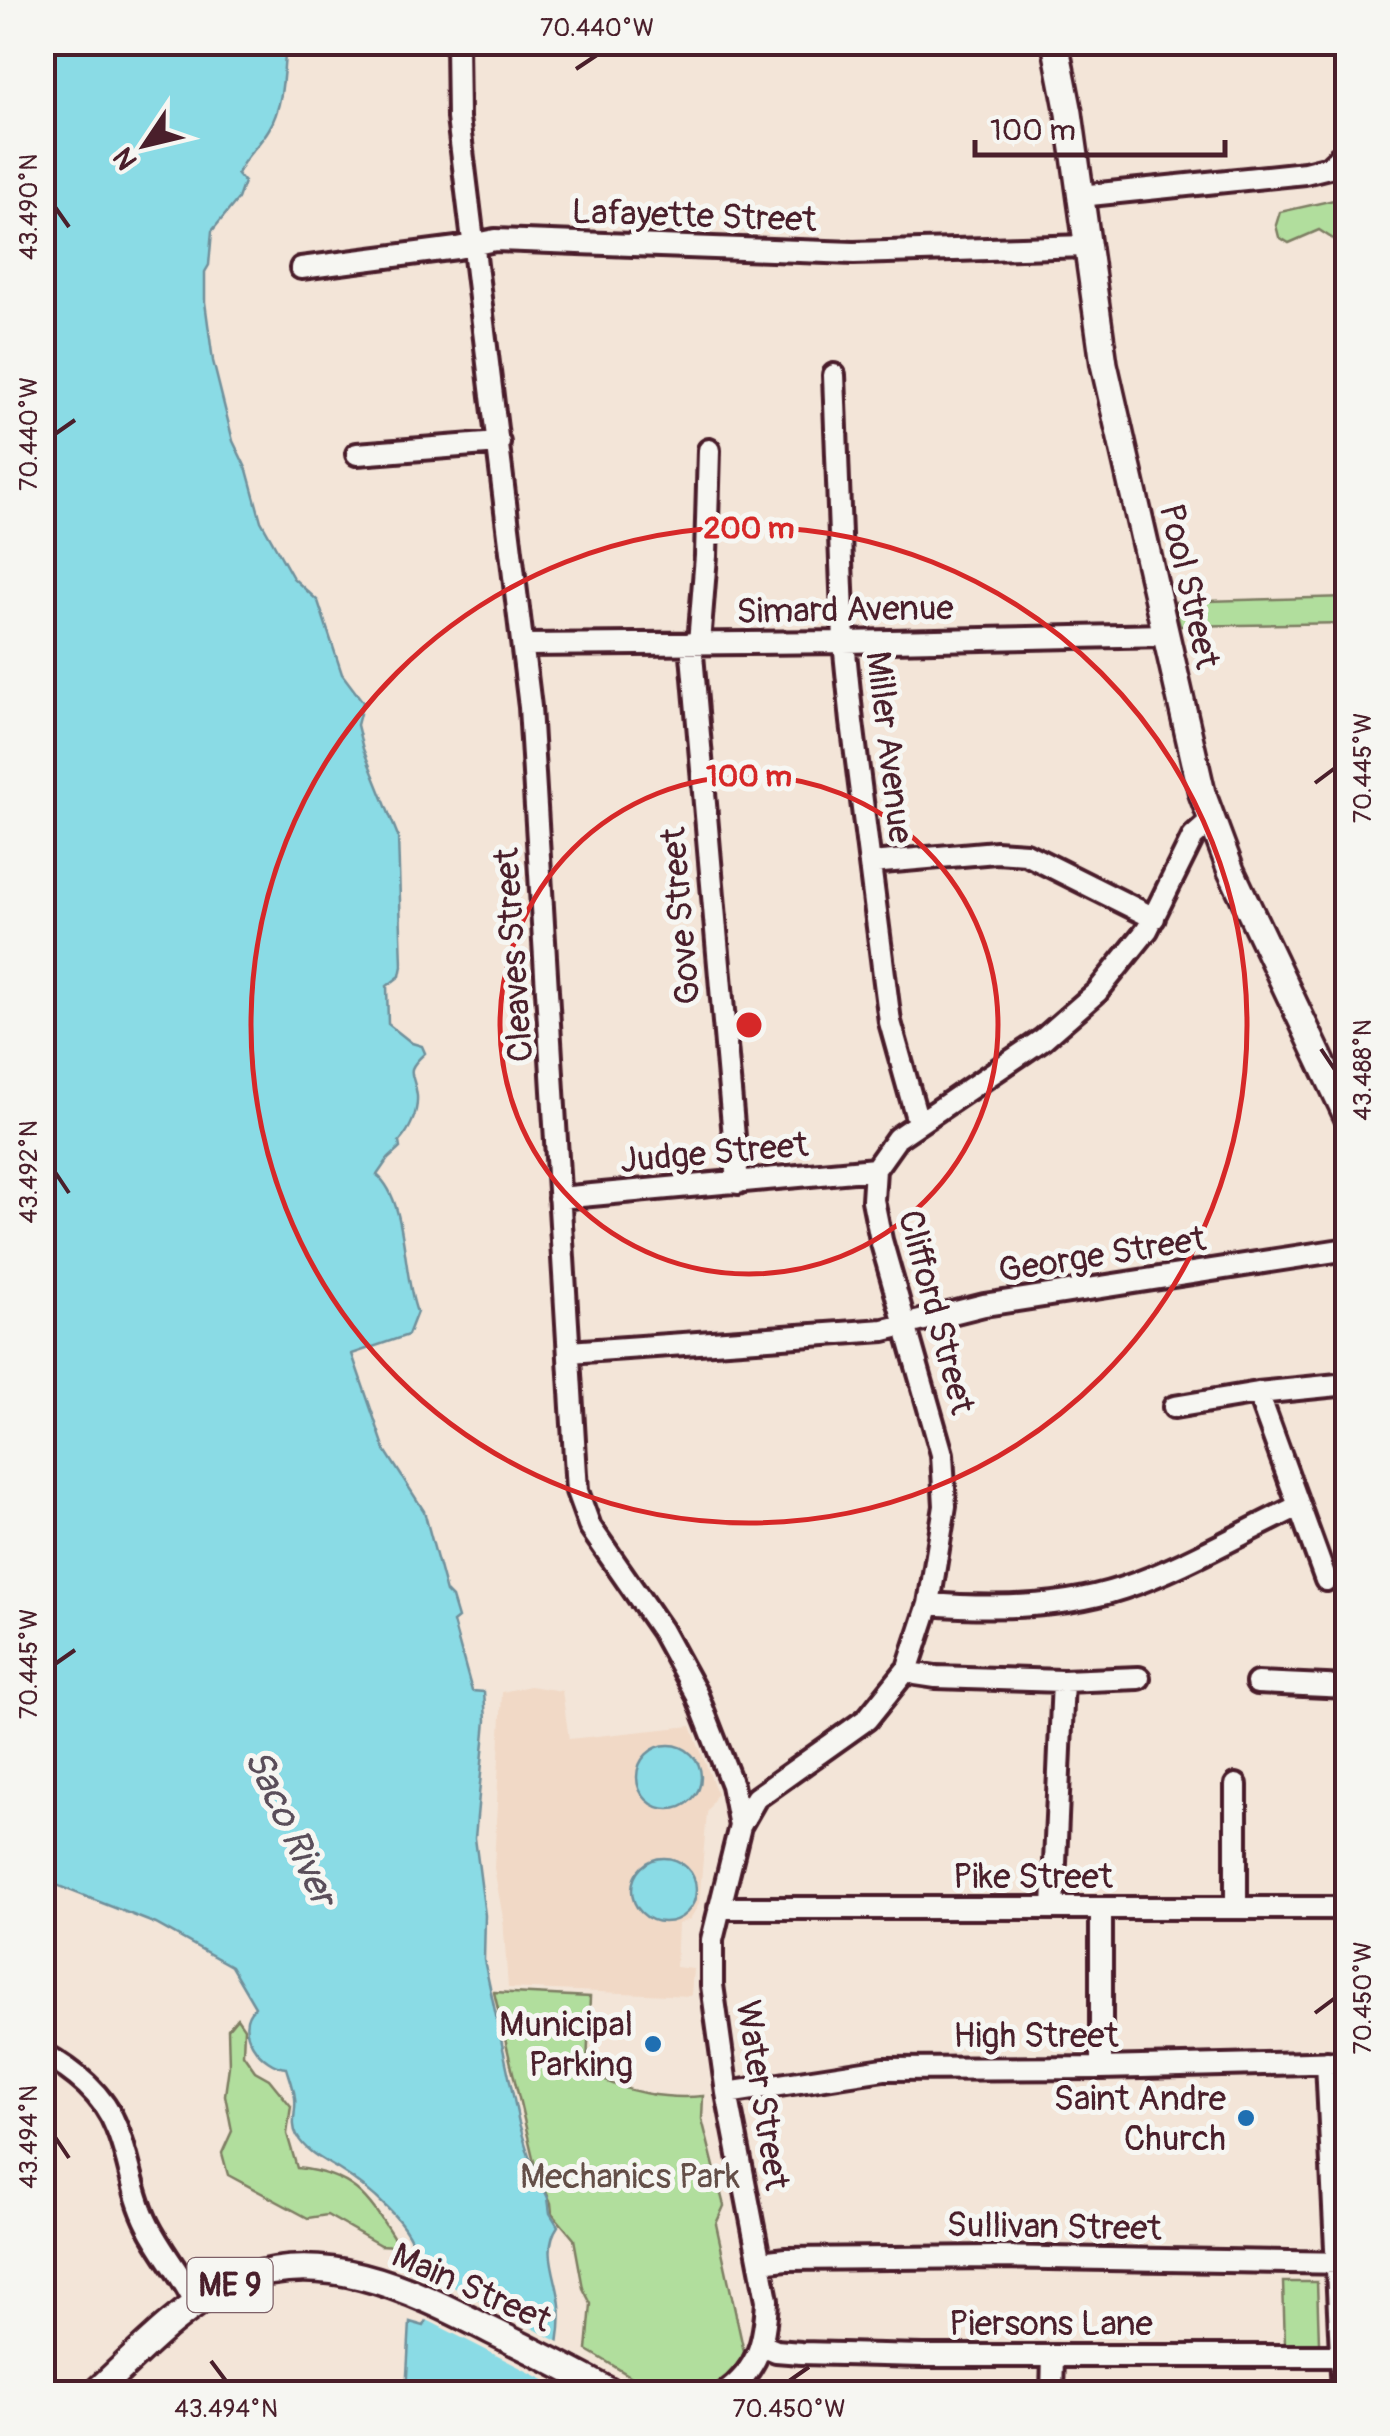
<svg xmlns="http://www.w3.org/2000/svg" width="1390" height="2436" viewBox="0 0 1390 2436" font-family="Pangolin,sans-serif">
<rect width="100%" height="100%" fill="#f3e5d8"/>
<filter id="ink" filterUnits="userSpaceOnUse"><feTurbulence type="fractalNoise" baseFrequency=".01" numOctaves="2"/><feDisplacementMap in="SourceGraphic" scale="20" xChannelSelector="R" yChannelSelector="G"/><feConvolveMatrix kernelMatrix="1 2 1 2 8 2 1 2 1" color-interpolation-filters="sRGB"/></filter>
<g filter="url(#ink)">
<path fill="#f1d9c6" d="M530,1686L562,1691L569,1739L691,1726L717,1793L707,1813L699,1904L690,1919L678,1924L676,1967L693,1969L691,1996L508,1988L503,1918L494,1868L502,1692Z"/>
<path fill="#b1de9d" stroke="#7e7e64" stroke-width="2.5" d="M1347,197V248L1319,230L1289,243L1279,237L1276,225L1280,212Z
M1347,597V623L1180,626L1174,602Z
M494,1992L590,1997L587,2065L591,2074C623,2092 667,2100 703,2096L702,2119L724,2206L716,2224L744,2352C732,2382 698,2403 665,2393C638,2384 611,2363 587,2350L591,2304L583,2288L574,2239L552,2213L551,2203L535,2166Z
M237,2018L244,2028L243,2054L255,2071L269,2079L291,2106L287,2134L297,2168C357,2175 368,2198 399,2246L380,2245L327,2215L308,2218L228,2175L222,2153L232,2131L225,2095L229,2066L228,2029Z
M1283,2282H1317L1319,2343L1285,2344Z"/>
<path fill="#8adbe5" stroke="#70909b" stroke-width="2.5" d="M42,43H286C283,71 284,104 269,129C259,146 245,156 237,174L244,182L238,199L212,231L209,265L205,272V302L213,361L233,441L247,470L261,521L293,578L318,601L342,674L363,702L357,725L363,749L398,836L402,966L400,976L387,986L388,1024L412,1043L422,1046L425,1053C402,1074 415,1072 417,1096C418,1113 410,1130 399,1142L400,1148L388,1159L377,1175C408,1201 402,1275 417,1312L408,1335L352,1354L385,1450L424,1511L446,1592L452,1598L458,1618L453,1622L472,1691L484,1692L486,1720L475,1838L485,1915L484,1960L519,2123L529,2156L548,2198L550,2213L558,2226C541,2250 558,2279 560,2305C563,2335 553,2365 547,2393H406L410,2322L424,2326L449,2276L415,2260C419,2228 364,2185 338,2169C323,2160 306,2152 297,2136C290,2123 297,2111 295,2098C294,2088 290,2078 287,2068C262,2068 231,2027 255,2007L231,1966L156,1924L43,1880Z
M637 1777a32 32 0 1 1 64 0a32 32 0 1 1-64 0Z
M632 1890a32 32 0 1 1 64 0a32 32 0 1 1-64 0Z"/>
<path fill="#f3e5d8" d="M442,2281L563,2344L554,2385L423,2318Z"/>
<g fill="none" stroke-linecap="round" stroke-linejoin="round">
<g stroke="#4a1f2b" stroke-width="28">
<path id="minor" d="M457,42L458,118L530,707L577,1491L590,1527L662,1631L697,1695L732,1785L740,1826
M1080,196L1305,173L1329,167L1344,153
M301,268L457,248L495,240L854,253L1086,246
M834,375L844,642L852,722L890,1022L918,1122
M357,454L499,443
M691,643L738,1183
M699,643L706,556L709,450
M525,645L844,642L1166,635
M871,863L996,852L1026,854L1154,918
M559,1198L875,1169
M569,1352L884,1330L984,1305L1348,1249
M1258,1393L1326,1580
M1174,1407L1258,1393L1348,1384
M929,1604C991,1609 1063,1608 1123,1588C1183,1568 1241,1533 1299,1506
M908,1668L916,1674L936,1677L1063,1681L1139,1678
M1257,1683L1348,1687
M1236,1785V1908
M719,1908H1348
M1053,1908L1063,1681
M1101,1909V2068
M42,2053C74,2071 104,2094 117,2129C130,2160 132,2194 148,2225C162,2253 183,2276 196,2305
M1327,2062L1343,2394
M727,2093L884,2069L1101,2068L1348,2062
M760,2262L786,2259L996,2257L1348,2263
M762,2345L776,2351L801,2353L923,2356H1348
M724,2394C759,2369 765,2341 767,2300L727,2093L712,1985V1940L740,1826L756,1798L867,1719L908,1668L929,1604L945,1506L942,1454L881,1240L873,1200L875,1169L897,1138L1043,1039L1097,992L1147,930L1193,837L1211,821
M1052,2394L1053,2356"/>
</g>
<g stroke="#4a1f2b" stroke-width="32">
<path id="major" d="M1055,42L1069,113L1104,364L1202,793L1231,871L1348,1118
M94,2394C135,2357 175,2312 224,2287C316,2242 410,2289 492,2331C533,2351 574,2372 614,2394"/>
</g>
<use href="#minor" stroke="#f6f6f2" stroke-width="20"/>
<use href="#major" stroke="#f6f6f2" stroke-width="25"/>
</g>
</g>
<path fill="none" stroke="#4a1f2b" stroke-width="4" d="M576,69L597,55M55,207L69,227M55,434L75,420M1315,783L1335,768M1321,1049L1335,1070M55,1172L69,1193M55,1664L75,1650M1315,2013L1335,1998M55,2137L69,2158M211,2361L226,2381M789,2381L809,2367"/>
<g fill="none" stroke="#d62828" stroke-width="5">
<circle cx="749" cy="1025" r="249"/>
<circle cx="749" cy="1025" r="498"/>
</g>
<g fill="#1f6fb2" stroke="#f6f6f2" stroke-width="4">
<circle cx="653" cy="2044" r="10"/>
<circle cx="1246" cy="2118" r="10"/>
</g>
<g text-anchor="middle" stroke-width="10" stroke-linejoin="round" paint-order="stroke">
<rect fill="#f6f6f2" stroke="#7e6067" stroke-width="2.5" x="187.5" y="2258" width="85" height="54" rx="8"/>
<g font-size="32" font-weight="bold" fill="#4a1f2b">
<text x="230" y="2296">ME 9</text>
</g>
<g font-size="35" fill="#4a1f2b" stroke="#f6f6f2">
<text transform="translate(694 215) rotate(2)" y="12">Lafayette Street</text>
<text transform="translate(1190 586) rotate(77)" y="12">Pool Street</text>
<text transform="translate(845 609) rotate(-1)" y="12">Simard Avenue</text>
<text transform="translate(890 747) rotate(83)" y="12">Miller Avenue</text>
<text transform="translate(680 916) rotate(-95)" y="12">Gove Street</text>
<text transform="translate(513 955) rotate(-94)" y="12">Cleaves Street</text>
<text transform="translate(714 1152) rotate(-5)" y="12">Judge Street</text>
<text transform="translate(1102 1254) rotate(-9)" y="12">George Street</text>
<text transform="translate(937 1312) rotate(75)" y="12">Clifford Street</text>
<text x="1033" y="1888">Pike Street</text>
<text x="1036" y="2047">High Street</text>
<text transform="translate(763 2095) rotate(81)" y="12">Water Street</text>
<text transform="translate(1054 2226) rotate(1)" y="12">Sullivan Street</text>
<text transform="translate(472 2287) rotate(24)" y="12">Main Street</text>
<text x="1051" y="2335">Piersons Lane</text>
</g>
<g font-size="35" fill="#4a1f2b" stroke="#f6f6f2" text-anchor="end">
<text x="633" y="2036">Municipal<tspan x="633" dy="40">Parking</tspan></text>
<text x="1226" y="2110">Saint Andre<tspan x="1226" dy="40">Church</tspan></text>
</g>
<g font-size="35" fill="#644f48" stroke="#f6f6f2">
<text x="630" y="2188">Mechanics Park</text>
</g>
<g font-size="38" font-style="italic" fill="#5a4e5a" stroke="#f6f6f2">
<text transform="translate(291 1827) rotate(65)" y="13">Saco River</text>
</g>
</g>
<circle cx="749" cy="1025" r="15" fill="#d62828" stroke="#f6f6f2" stroke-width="5"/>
<g font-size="30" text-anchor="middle" font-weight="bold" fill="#d62828" stroke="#f6f6f2" stroke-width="10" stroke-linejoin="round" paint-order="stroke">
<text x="749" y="538">200 m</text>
<text x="749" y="786">100 m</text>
</g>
<rect width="1390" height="2436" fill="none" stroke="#f6f6f2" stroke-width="110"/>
<g transform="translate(145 145) rotate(235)" stroke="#f6f6f2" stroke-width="8" paint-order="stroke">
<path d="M0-8L18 38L0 25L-18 38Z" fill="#4a1f2b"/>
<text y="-15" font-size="28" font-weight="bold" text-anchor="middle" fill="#4a1f2b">N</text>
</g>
<path d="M975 140v15h250v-15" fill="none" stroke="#4a1f2b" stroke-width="5"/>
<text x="990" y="140" font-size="30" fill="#4a1f2b" stroke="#f6f6f2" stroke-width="8" paint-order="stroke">100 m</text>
<rect x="55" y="55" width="1280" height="2326" fill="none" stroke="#4a1f2b" stroke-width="4"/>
<g font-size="25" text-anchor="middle" fill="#4a1f2b">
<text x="597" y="36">70.440°W</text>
<text transform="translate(28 207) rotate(-90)" y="9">43.490°N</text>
<text transform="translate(28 434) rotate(-90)" y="9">70.440°W</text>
<text transform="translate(1362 768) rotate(-90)" y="9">70.445°W</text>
<text transform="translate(1362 1070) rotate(-90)" y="9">43.488°N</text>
<text transform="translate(28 1172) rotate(-90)" y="9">43.492°N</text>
<text transform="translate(28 1664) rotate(-90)" y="9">70.445°W</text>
<text transform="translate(1362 1998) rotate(-90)" y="9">70.450°W</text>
<text transform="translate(28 2137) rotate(-90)" y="9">43.494°N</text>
<text x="226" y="2417">43.494°N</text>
<text x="789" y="2417">70.450°W</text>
</g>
</svg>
